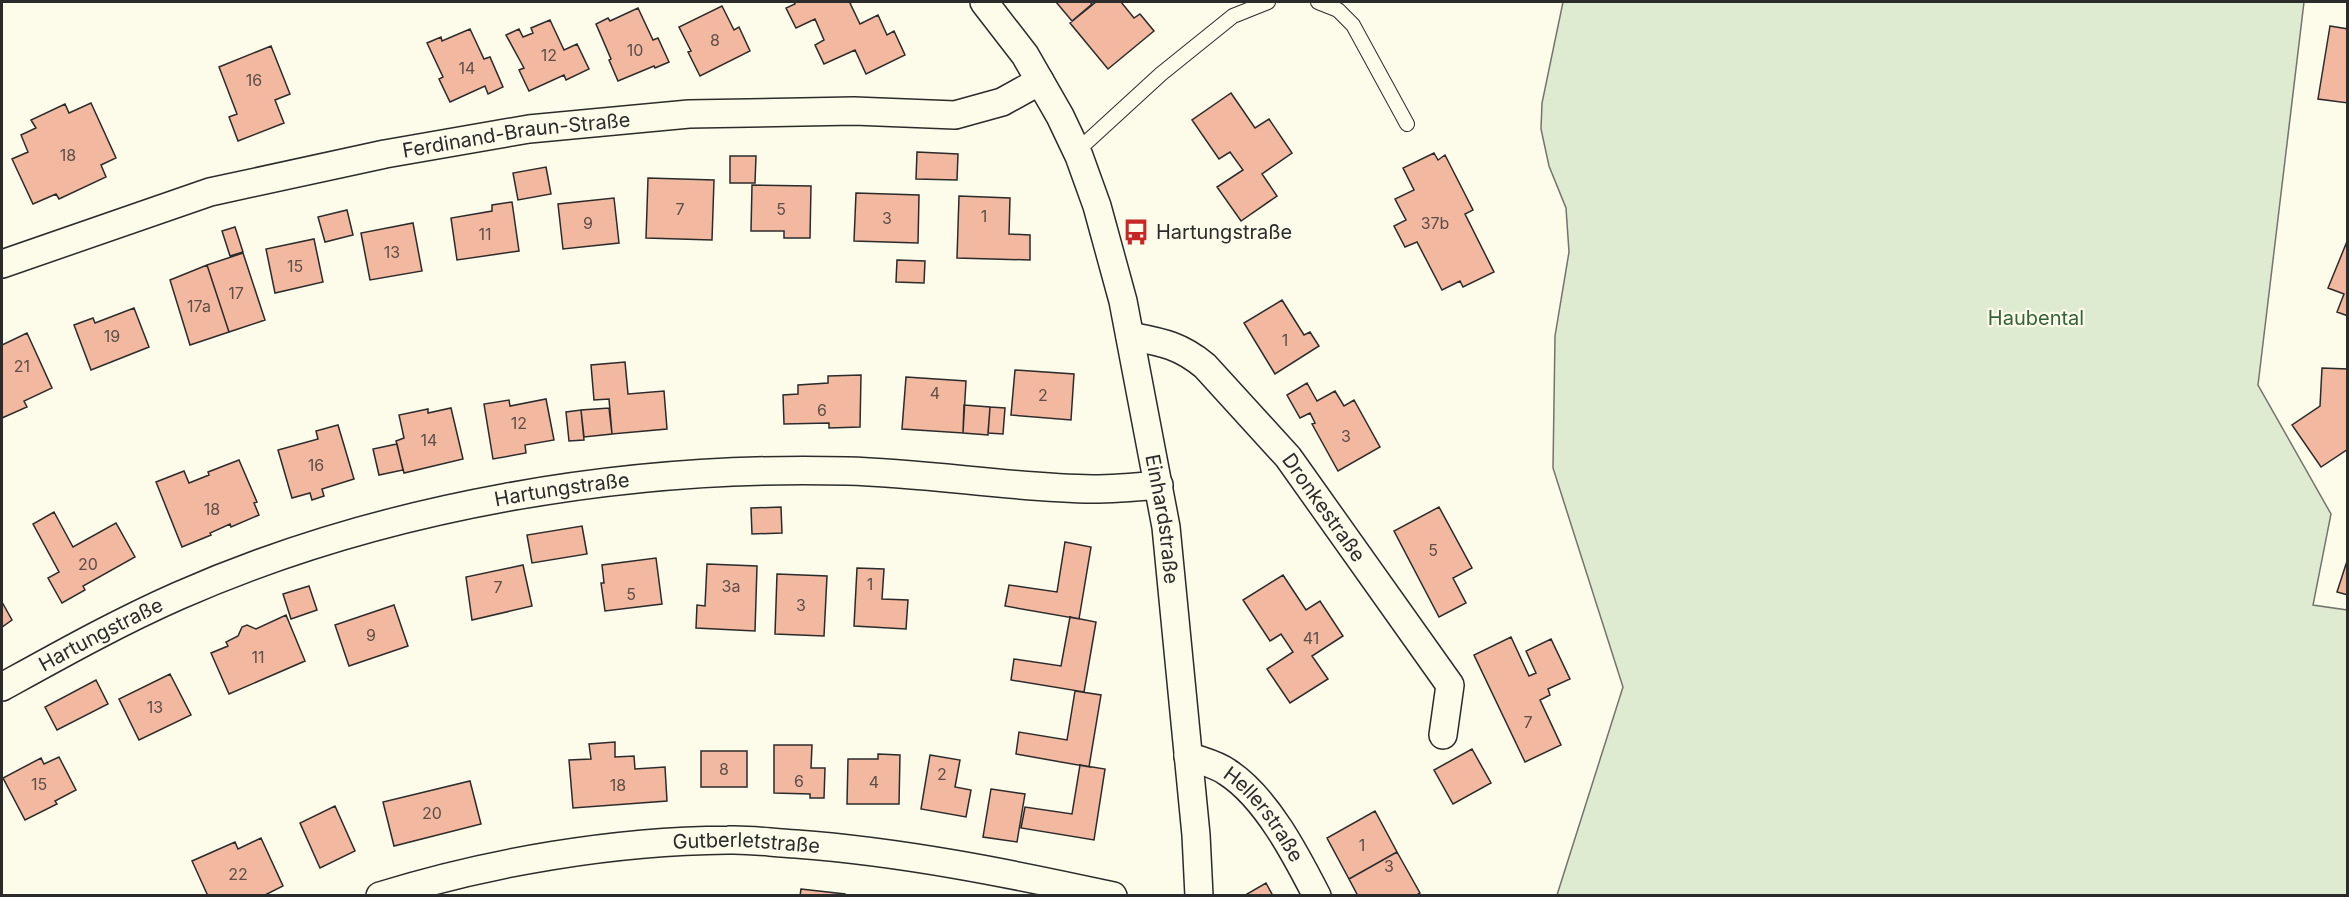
<svg xmlns="http://www.w3.org/2000/svg" width="2349" height="897" viewBox="0 0 2349 897" font-family="Inter,sans-serif">
<rect width="100%" height="100%" fill="#fdfbea"/>
<path fill="#deebd1" stroke="#74746e" stroke-width="1.5" d="M1563,2H2304L2258,385L2331,514L2313,605L2347,610V895H1557L1623,687L1553,468L1555,336L1569,252L1566,208L1549,166L1541,129L1542,103Z"/>
<path fill="#f2b8a0" stroke="#2b2b2b" stroke-width="1.5" d="M794,2H852L850,3L860,24L878,15L887,35L894,31L905,55L866,74L855,50L824,64L815,45L824,40L815,19L796,28L786,8L795,4Z
M1056,2H1090L1092,4L1072,21Z
M1096,2H1121L1134,18L1140,14L1154,31L1108,69L1070,23Z
M722,6L734,30L739,27L750,51L700,76L688,52L691,51L679,27Z
M638,8L653,40L658,38L669,62L655,68L654,66L618,81L609,60L611,59L596,24L608,18L610,21Z
M550,20L564,50L577,44L589,69L566,80L564,75L529,91L519,70L524,68L506,35L519,29L523,37L533,33L531,28Z
M2330,26L2348,29V103L2318,99Z
M470,29L484,59L490,57L503,87L488,94L485,86L450,102L439,79L443,77L427,43L441,37L442,41Z
M271,46L290,94L275,100L284,123L238,141L229,117L237,114L219,67Z
M1231,93L1255,128L1269,119L1292,153L1262,174L1277,196L1241,221L1217,187L1243,170L1230,152L1219,159L1192,120Z
M91,103L116,158L101,165L106,177L59,199L56,194L33,204L12,159L28,152L21,135L36,128L31,120L65,104L69,113Z
M917,152L958,154L957,180L916,179Z
M1434,153L1438,160L1445,155L1473,210L1465,214L1494,272L1463,287L1460,281L1442,290L1417,242L1405,247L1394,226L1406,220L1395,199L1414,190L1403,168Z
M730,156H756L755,183H730Z
M546,167L551,194L518,200L513,173Z
M648,178L714,180L712,240L646,238Z
M752,185L811,186L810,238H784V231H751Z
M856,193L919,195L918,243L854,241Z
M959,196L1010,198L1009,234L1030,235V260L957,258Z
M614,198L619,243L563,249L558,204Z
M512,202L519,251L457,260L451,218L492,211V205Z
M347,210L353,235L325,242L318,217Z
M413,223L422,271L370,280L361,233Z
M235,227L243,252L230,256L222,231Z
M314,239L323,282L275,293L266,249Z
M2348,239V316L2337,312L2344,294L2328,288Z
M243,253L265,320L229,332L207,265Z
M897,260L925,261L924,283L896,282Z
M207,265L229,332L190,345L170,280Z
M1282,300L1304,335L1310,332L1319,346L1275,374L1244,323Z
M134,308L149,347L91,370L74,325L93,318L95,323Z
M27,333L52,388L24,401L27,407L2,418V345Z
M625,362L628,394L664,391L667,429L612,434L609,399L594,400L591,365Z
M2322,368L2348,369V449L2321,467L2292,425L2320,406Z
M1015,370L1074,374L1071,420L1011,415Z
M861,375L860,427L829,428V423L784,424L783,395L798,394V385L828,383V376Z
M906,377L966,381L963,433L902,429Z
M1307,383L1317,401L1335,391L1344,406L1354,400L1380,447L1338,471L1312,424L1315,423L1310,413L1300,418L1287,395Z
M546,399L554,440L525,445L526,453L493,459L484,404L509,400L510,406Z
M964,405L990,407L988,435L963,433Z
M990,407L1005,408L1003,434L988,433Z
M451,408L463,459L404,473L396,441L404,438L399,415L428,409V413Z
M609,408L612,434L584,437L581,410Z
M581,410L584,440L569,441L566,412Z
M338,425L354,479L322,489L324,496L312,500L310,493L292,498L278,450L318,439L316,431Z
M397,444L403,470L379,475L373,449Z
M239,460L257,502L254,503L259,515L231,527L230,524L210,533L211,535L182,547L156,482L184,471L189,483L209,475L208,472Z
M781,507L782,533L752,534L751,508Z
M1439,507L1472,568L1453,578L1466,603L1439,617L1394,531Z
M54,512L73,547L116,523L135,557L83,586L85,590L62,603L48,578L59,572L33,524Z
M582,526L587,554L532,563L527,535Z
M1065,542L1091,547L1079,619L1005,606L1009,585L1057,592Z
M656,558L662,604L605,611L601,583H604L602,565Z
M2348,558V595L2337,592Z
M707,564L757,566L755,631L696,628L697,605L705,606Z
M523,565L532,606L472,620L466,577Z
M857,568L884,569L882,599L908,600L906,629L854,626Z
M777,574L827,576L824,636L775,634Z
M1283,575L1306,610L1320,601L1343,636L1312,656L1328,679L1290,703L1267,669L1293,652L1281,634L1270,641L1243,600Z
M309,586L317,610L291,619L283,594Z
M2,602L12,620L2,627Z
M394,605L408,646L349,666L335,625Z
M286,615L305,661L229,694L211,653L228,646L226,642L238,636L242,627L247,625L256,629Z
M1070,617L1096,622L1084,692L1011,680L1014,659L1061,666Z
M1511,637L1529,676L1536,673L1526,651L1551,639L1570,679L1548,689L1550,695L1540,700L1561,745L1525,762L1474,655Z
M170,674L191,715L139,740L119,699Z
M96,680L108,704L57,730L45,707Z
M1075,691L1101,695L1089,767L1016,754L1019,732L1067,740Z
M615,742V757L634,756L635,769L665,767L667,801L573,808L569,760L591,759L589,744Z
M774,745H812L811,768H825L824,798H810V794L774,793Z
M1472,749L1491,783L1453,804L1434,770Z
M701,751H747V787H701Z
M878,754L900,755L899,804H847L848,759H878Z
M930,755L960,760L955,787L971,790L966,817L921,809Z
M59,757L76,790L55,801L57,804L25,820L3,778L41,758L44,764Z
M1080,765L1105,769L1094,840L1021,828L1025,807L1072,814Z
M470,781L481,824L394,846L383,802Z
M991,789L1025,794L1017,842L983,837Z
M335,806L355,851L320,868L300,823Z
M1375,811L1397,852L1349,879L1327,838Z
M261,838L283,886L263,896H208L192,861L235,842L238,849Z
M1397,852L1420,893L1415,896H1358L1349,879Z
M1266,883L1273,896H1248L1247,894Z
M801,889L845,894V896H800Z"/>
<g fill="none" stroke-linecap="round" stroke-linejoin="round">
<g stroke="#2b2b2b" stroke-width="16">
<path id="service" d="M1318,2L1338,10L1353,25L1407,124
M1077,151L1161,74L1233,16L1268,2"/>
</g>
<g stroke="#2b2b2b" stroke-width="30">
<g id="minor">
<path id="s1" d="M984,2L1025,55L1060,116L1079,156L1097,206L1123,301L1166,527L1196,835L1199,896"/>
<path id="s2" d="M2,264L210,192L385,154L529,129L689,114L854,111L955,115L1002,102L1040,81"/>
<path id="s3" d="M1130,336C1161,342 1180,345 1205,366L1288,457L1450,685L1443,735"/>
<path id="s4" d="M2,687C60,655 117,623 178,596C382,506 625,465 847,471C929,473 1011,488 1093,489C1115,489 1137,487 1159,485"/>
<path id="s5" d="M1188,756C1201,761 1216,764 1227,772C1266,797 1296,855 1317,896"/>
<path id="s6" d="M380,896C489,862 614,841 728,840C750,839 773,843 796,844C903,852 1008,873 1113,896"/>
</g>
</g>
<use href="#service" stroke="#fdfbea" stroke-width="14"/>
<use href="#minor" stroke="#fdfbea" stroke-width="27"/>
</g>
<defs>
<g id="bus-bare" transform="scale(2.07)"><path d="M-5-6H5V4H4V6H2V4H-2V6H-4V4H-5ZM-3.5-4V0h7V-4ZM-3.5 1.2v1.5H-2V1.2ZM2 1.2v1.5H3.5V1.2Z" fill="#c62828" stroke="#fdfbea" stroke-width="2.5" paint-order="stroke"/></g>
</defs>
<g fill-rule="evenodd">
<use href="#bus-bare" x="1136" y="232"/>
</g>
<g text-anchor="middle" stroke-width="4.5" stroke-linejoin="round" paint-order="stroke">
<g font-size="16" fill="#5d4e48">
<text x="715" y="46">8</text>
<text x="635" y="56">10</text>
<text x="549" y="61">12</text>
<text x="467" y="74">14</text>
<text x="254" y="86">16</text>
<text x="68" y="161">18</text>
<text x="680" y="215">7</text>
<text x="781" y="215">5</text>
<text x="984" y="222">1</text>
<text x="887" y="224">3</text>
<text x="588" y="229">9</text>
<text x="1435" y="229">37b</text>
<text x="485" y="240">11</text>
<text x="392" y="258">13</text>
<text x="295" y="272">15</text>
<text x="236" y="299">17</text>
<text x="199" y="312">17a</text>
<text x="112" y="342">19</text>
<text x="1285" y="346">1</text>
<text x="22" y="372">21</text>
<text x="935" y="399">4</text>
<text x="1043" y="401">2</text>
<text x="822" y="416">6</text>
<text x="519" y="429">12</text>
<text x="1346" y="442">3</text>
<text x="429" y="446">14</text>
<text x="316" y="471">16</text>
<text x="212" y="515">18</text>
<text x="1433" y="556">5</text>
<text x="88" y="570">20</text>
<text x="870" y="590">1</text>
<text x="731" y="592">3a</text>
<text x="498" y="593">7</text>
<text x="631" y="600">5</text>
<text x="801" y="611">3</text>
<text x="371" y="641">9</text>
<text x="1311" y="644">41</text>
<text x="258" y="663">11</text>
<text x="155" y="713">13</text>
<text x="1528" y="728">7</text>
<text x="724" y="775">8</text>
<text x="942" y="780">2</text>
<text x="799" y="787">6</text>
<text x="874" y="788">4</text>
<text x="39" y="790">15</text>
<text x="618" y="791">18</text>
<text x="432" y="819">20</text>
<text x="1362" y="851">1</text>
<text x="1389" y="872">3</text>
<text x="238" y="880">22</text>
</g>
<g font-size="20" fill="#2b2b2b" stroke="#fdfbea">
<text dy="7" stroke="none"><textPath href="#s2" startOffset="532">Ferdinand-Braun-Straße</textPath></text>
<text dy="7" stroke="none"><textPath href="#s4" startOffset="598">Hartungstraße</textPath></text>
<text dy="7" stroke="none"><textPath href="#s3" startOffset="267">Dronkestraße</textPath></text>
<text dy="7" stroke="none"><textPath href="#s1" startOffset="555">Einhardstraße</textPath></text>
<text dy="7" stroke="none"><textPath href="#s4" startOffset="112">Hartungstraße</textPath></text>
<text dy="7" stroke="none"><textPath href="#s5" startOffset="99">Hellerstraße</textPath></text>
<text dy="7" stroke="none"><textPath href="#s6" startOffset="372">Gutberletstraße</textPath></text>
</g>
<g font-size="20" fill="#2b2b2b" stroke="#fdfbea" text-anchor="start">
<text x="1156" y="239">Hartungstraße</text>
</g>
<g font-size="20" fill="#34623c" stroke="#fdfbea">
<text x="2036" y="325">Haubental</text>
</g>
</g>
<rect width="2349" height="897" fill="none" stroke="#2b2b2b" stroke-width="6"/>
</svg>
